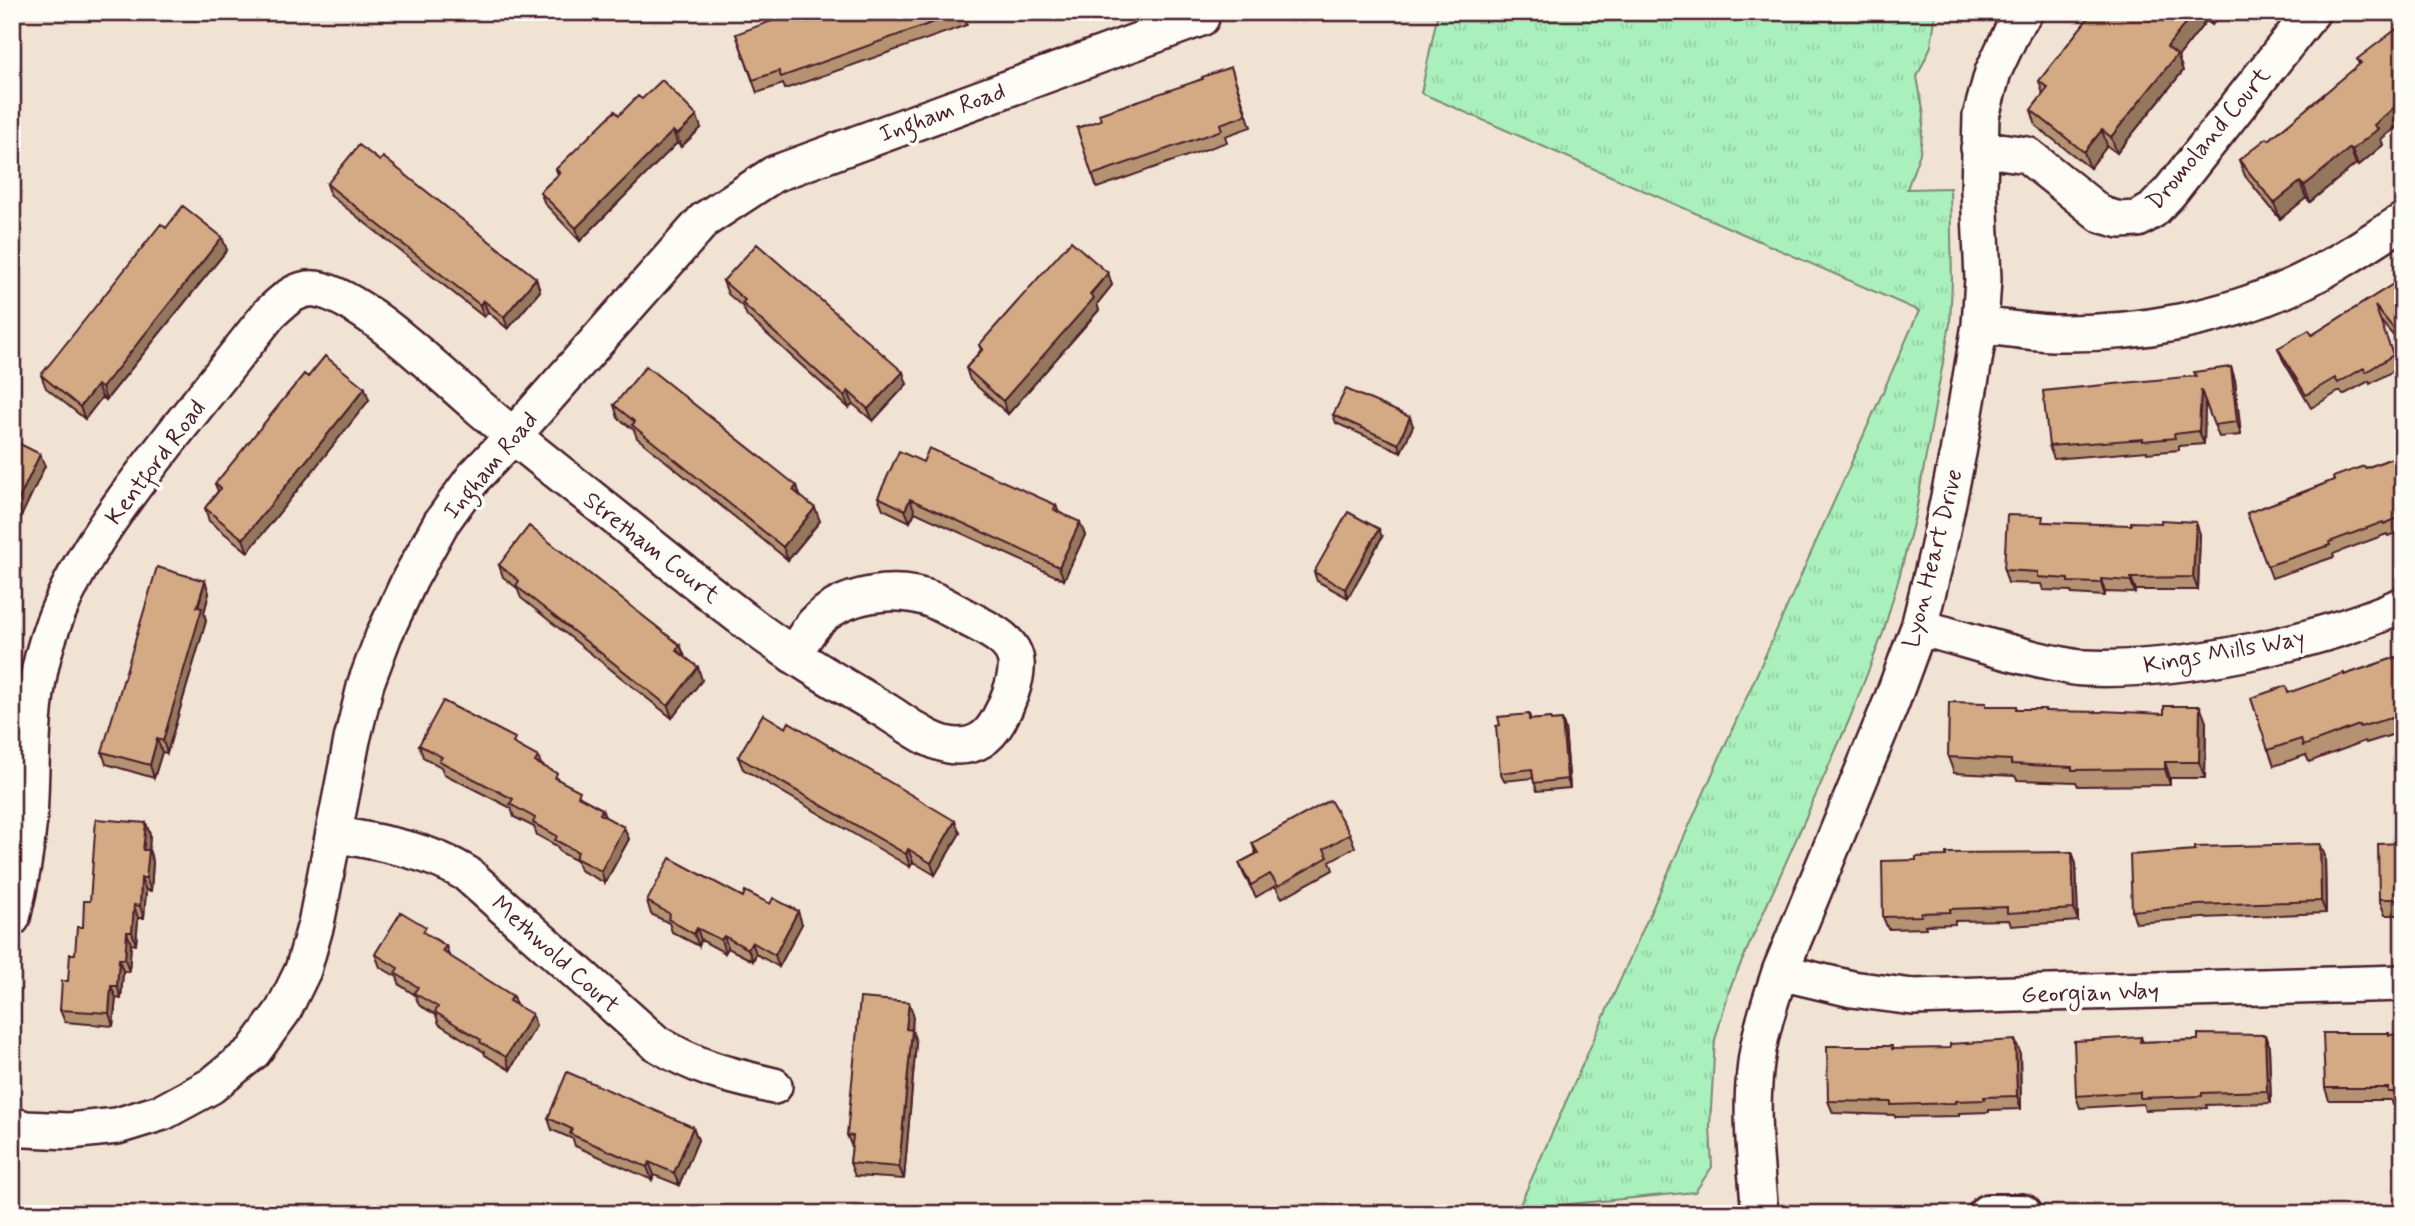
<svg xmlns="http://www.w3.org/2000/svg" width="2415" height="1226" viewBox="0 0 2415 1226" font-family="Mynerve,sans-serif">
<defs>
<pattern id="park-tufts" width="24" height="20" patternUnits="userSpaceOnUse" patternTransform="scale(1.75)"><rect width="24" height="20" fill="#a9f0bc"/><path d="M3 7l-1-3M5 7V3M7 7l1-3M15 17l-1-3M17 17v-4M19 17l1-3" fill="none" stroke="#93cda2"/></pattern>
</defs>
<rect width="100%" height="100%" fill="#f0e3d4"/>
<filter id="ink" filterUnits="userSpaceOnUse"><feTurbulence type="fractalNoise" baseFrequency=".0143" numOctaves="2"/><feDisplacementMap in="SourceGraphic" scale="14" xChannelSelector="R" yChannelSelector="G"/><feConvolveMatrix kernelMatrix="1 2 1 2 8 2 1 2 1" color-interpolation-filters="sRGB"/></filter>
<g filter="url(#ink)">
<path fill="url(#park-tufts)" stroke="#7a8874" stroke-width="2" d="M1438,12H1936L1931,46L1917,77L1924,115L1920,153L1907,189L1950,188L1952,281L1950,324L1915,516L1900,574L1883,633L1850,718L1730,988L1715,1040L1710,1126L1712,1167L1695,1192L1518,1209L1919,311L1421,93Z"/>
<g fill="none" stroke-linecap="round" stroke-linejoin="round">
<g stroke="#4a1f2b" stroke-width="40">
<path id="street" d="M1979,148L2027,155L2102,215L2120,220L2138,219L2153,210L2169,193L2312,12
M1980,325C2006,328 2033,333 2059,333C2138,334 2221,319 2293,286C2332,268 2367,244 2403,221
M1919,627C1964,639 2008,654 2053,663C2064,665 2074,668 2085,668C2180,672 2316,643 2403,605
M334,834C381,843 426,849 467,874L656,1043C697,1068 727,1075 774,1086
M12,918C20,885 26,852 29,818C32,769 30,718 40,669C58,581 119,505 173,435C205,395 237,354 269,314C282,302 297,286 316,289C362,296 442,376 480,408C514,437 550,466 586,494C640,537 695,582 751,625C793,657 840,684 886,711C907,724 933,746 958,746C977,746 989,737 998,721C1006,707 1018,679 1016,662C1014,641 990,630 973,621C961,615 948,607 935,601C897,585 842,593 814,624C806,633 800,645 793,655
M1780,972L1852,989L1913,997L2403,983
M12,1125L26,1129L70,1131L117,1126L163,1112L211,1086L253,1052L283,1011L303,970L316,924L352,740L366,683L384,635L410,579L441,523L474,477L513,436L704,220L774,174L1201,18
M1760,1214C1756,1167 1750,1119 1755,1072C1758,1038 1769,1005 1780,972L1891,703L1919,627L1938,550L1958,453L1980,325L1983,279L1979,190L1981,116L1993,72L2015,25L2025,12"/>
</g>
<g stroke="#4a1f2b" stroke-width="44">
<path id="secondary" d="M1988,1214H2022"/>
</g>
<use href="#street" stroke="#fdfcf7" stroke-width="35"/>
<use href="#secondary" stroke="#fdfcf7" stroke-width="38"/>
</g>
<path fill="#b59272" stroke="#4a1f2b" stroke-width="2" d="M962,12L967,25L785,89L783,84L757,93L736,34Z
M2093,12H2222L2212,25L2206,21L2178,57L2183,71L2117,153L2107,146L2090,168L2036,126L2031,110L2043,94L2039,81Z
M2357,59L2403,117L2402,118L2403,122L2381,139L2383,145L2358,166L2356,164L2310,202L2306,198L2280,219L2245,176L2239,160L2269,140L2359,65Z
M1231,67L1251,127L1225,136L1227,142L1097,188L1077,128L1101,120Z
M642,99L701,128L681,147L677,143L580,241L545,204L540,192L558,175L556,169Z
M327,184L540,291L508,329L488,312L484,317L331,196Z
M166,228L227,250L106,400L102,397L85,419L46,388L41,375Z
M1108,273L1112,285L1097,304L1099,310L1008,414L970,380L966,368L981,350L979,345Z
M2403,278V347L2379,319L2398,368L2370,384L2369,381L2343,395L2340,391L2311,408L2283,360L2278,348L2312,335Z
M723,281L907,384L873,421L853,404L849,408L747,316L743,307L728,294Z
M2231,367L2235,380L2241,435L2219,437L2205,402L2204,444L2179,446V450L2147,453V451L2054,459L2049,446L2196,376Z
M308,377L369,400L248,552L209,521L205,508L218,491L215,484Z
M614,405L797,486L800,496L820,521L788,560L637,438L634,430L618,418Z
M1333,415L1413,426L1401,452L1336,423Z
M2403,454V530L2388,536L2387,534L2333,554L2334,557L2272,578L2247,513Z
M923,462L1056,505L1059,513L1085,535L1064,580L915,512L910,522L883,509L878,497Z
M2045,522L2200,534L2198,590H2136L2135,593L2105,592V596L2072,594L2071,591L2043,590L2041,584L2008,583L2004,570Z
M1382,537L1348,598L1317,581L1314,572Z
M499,565L680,645L685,657L702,680L672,718L521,598L517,588L503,577Z
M205,581L209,593L204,613L206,621L167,753L162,752L154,778L106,764L102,752Z
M2403,655V733L2396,735L2395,734L2366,743L2365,741L2309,762L2306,755L2274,766L2251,698L2288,693L2345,675Z
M1987,706H2016L2017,709H2045L2046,711L2206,722L2205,778H2170V785L2078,786L2076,782L2017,780L2015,776L1954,773L1948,757Z
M1529,714L1531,720L1551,718L1552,721L1562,720L1565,728L1570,788L1537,791L1533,778L1504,781L1500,773V725Z
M419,745L518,746L538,757L541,764L560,781L583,799L602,809L605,817L629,839L605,883L580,870L577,861L560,852L557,846L537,835L534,827L514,817L511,808L444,774L441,767L423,757Z
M738,757L960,833L935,875L913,862L910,867L743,769Z
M146,823L150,835L149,850L153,862L151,891L146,890L144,918H138L136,945L131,944L129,972L123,971L121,999L116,998L113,1026L65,1022L60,1010L90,901Z
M1350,834L1355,847L1330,861L1333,870L1282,898L1275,886L1256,897L1244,875L1239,863L1256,854L1252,843Z
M2403,843V915H2385L2379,899Z
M2072,852L2076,864L2078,921L2011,926L2009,920L1955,921V924L1925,925L1926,928L1888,929L1883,917L1916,860Z
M2325,856L2326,913L2203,918L2136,923L2132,911Z
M743,897L802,924L779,967L756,954L753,961L728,948L725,953L701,940L699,946L672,932L669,923L651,914L647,901Z
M429,935L446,946L449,956L516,1005L536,1026L510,1070L485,1055L484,1052L439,1024L436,1015L419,1005L415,995L400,985L397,977L380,967L375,954Z
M913,1014L912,1030L916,1042L904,1179L855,1176L850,1163L852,1147L847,1135Z
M2403,1034V1105H2393L2391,1100H2329L2325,1088L2390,1035Z
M2265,1035L2269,1047L2271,1103L2206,1105L2207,1108L2145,1110L2143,1104L2080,1108L2076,1096L2141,1037L2143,1042L2198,1040Z
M1893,1049L2020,1052L2021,1109L1989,1110V1112L1959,1113V1116L1895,1117L1894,1115L1833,1113L1828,1101Z
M548,1118L693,1127L698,1140L679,1185L654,1175L652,1180L575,1146L573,1139L552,1130Z"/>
<path fill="#94775c" stroke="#4a1f2b" stroke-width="2" d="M2194,12H2203L2206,21L2178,57L2183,71L2117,153L2111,137L2167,47Z
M2207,12H2222L2212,25Z
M2403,96V117L2402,118L2403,122L2381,139L2383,145L2358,166L2352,150L2395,102Z
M697,116L701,128L681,147L677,135Z
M2102,130L2107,146L2090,168L2084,152Z
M673,131L677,143L580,241L576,228Z
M2350,148L2356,164L2310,202L2304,186Z
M2300,182L2306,198L2280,219L2274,203Z
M222,237L227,250L106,400L102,388Z
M1108,273L1112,285L1097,304L1099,310L1008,414L1003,401Z
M536,278L540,291L508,329L504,317Z
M483,300L488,312L484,317L480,305Z
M2231,367L2235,380L2241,435L2237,422Z
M903,372L907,384L873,421L868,409Z
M97,385L102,397L85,419L80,407Z
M365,388L369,400L248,552L243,539Z
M2201,390L2205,402L2204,444L2199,431Z
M848,391L853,404L849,408L844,396Z
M1410,417L1413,426L1401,452L1398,444Z
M40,454L45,466L12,536V514Z
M797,486L801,499L793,490Z
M910,499L915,512L910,522L905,510Z
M815,508L820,521L788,560L783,547Z
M1080,522L1085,535L1064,580L1059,567Z
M2196,522L2200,534L2198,590L2193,577Z
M1379,529L1382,537L1348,598L1345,589Z
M2131,578L2136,590L2135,593L2131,581Z
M2101,579L2105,592V596L2101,583Z
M205,581L209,593L204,613L206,621L167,753L163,741Z
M680,645L685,657L676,650Z
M698,667L702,680L672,718L668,706Z
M2200,706L2206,722L2205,778L2199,762Z
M1562,720L1565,728L1570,788L1567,779Z
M157,739L162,752L154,778L150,765Z
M2165,762L2170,778V785L2165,769Z
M955,821L960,833L935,875L931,863Z
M146,823L150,835L149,850L153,862L151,891L146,878L143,850Z
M624,827L629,839L605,883L601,871Z
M2320,844L2325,856L2326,913L2321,901Z
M908,849L913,862L910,867L906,854Z
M2072,852L2076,864L2078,921L2074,909Z
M141,878L146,890L144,918L140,906Z
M134,905L138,918L136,945L132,932Z
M798,911L802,924L779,967L775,955Z
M697,928L701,940L699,946L694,934Z
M127,932L131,944L129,972L125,959Z
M724,936L728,948L725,953L721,940Z
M752,942L756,954L753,961L748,949Z
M446,946L450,958L442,951Z
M119,959L123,971L121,999L117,986Z
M111,986L116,998L113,1026L109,1013Z
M513,996L517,1008L509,1001Z
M909,1002L913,1014L911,1042L906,1029Z
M532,1014L536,1026L510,1070L506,1057Z
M912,1030L916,1042L904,1179L899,1167Z
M2265,1035L2269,1047L2271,1103L2267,1091Z
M2015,1040L2020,1052L2021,1109L2017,1096Z
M693,1127L698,1140L679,1185L674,1173Z
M649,1162L654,1175L652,1180L647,1167Z"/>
<path fill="#d3aa84" stroke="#4a1f2b" stroke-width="2" d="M796,12H962L781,77L779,71L753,80L736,34Z
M2093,12H2194L2167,47L2177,55L2111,137L2102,130L2084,152L2031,110L2048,88L2039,81Z
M2403,24V96L2395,102L2397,105L2374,125L2378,129L2352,150L2350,148L2304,186L2300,182L2274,203L2239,160L2267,138L2269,140L2361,63L2357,59Z
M1231,67L1246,115L1220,124L1222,130L1092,175L1077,128L1101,120L1099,114L1203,79L1202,77Z
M662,80L697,116L677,135L673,131L576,228L540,192L560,173L556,169L615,111L619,115L638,96L642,99Z
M359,145L380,161L383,157L536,278L504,317L483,300L480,305L327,184Z
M183,206L222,237L102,388L97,385L80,407L41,375L161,224L166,228Z
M1071,241L1108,273L1090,294L1094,298L1003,401L966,368L983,349L979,345Z
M757,244L903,372L868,409L848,391L844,396L742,303L745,300L723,281Z
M2403,278V340L2375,306L2393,355L2366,372L2364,368L2338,383L2335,378L2306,395L2278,348L2309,330L2312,335Z
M325,356L365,388L243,539L205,508L221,488L215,484L304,374L308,377Z
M646,366L797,486L793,490L815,508L783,547L632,425L635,422L614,405Z
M2231,367L2237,422L2214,425L2201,390L2199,431L2174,434L2175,438L2143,441V439L2049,446L2043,391L2196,376L2194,372Z
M1346,389L1410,417L1398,444L1333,415Z
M12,440L40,454L12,514Z
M929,448L1056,505L1054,510L1080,522L1059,567L910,499L905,510L878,497L899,451L923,462Z
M2403,454V516L2384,524L2383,522L2329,542L2330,545L2267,566L2247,513L2307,491L2334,480L2333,477L2364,466L2366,468Z
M1348,512L1379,529L1345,589L1314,572Z
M2007,515L2043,516L2042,522L2100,524L2131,525V522L2161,523V520L2196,522L2193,577L2131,578V581L2101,579V583L2068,582V579L2038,577V572L2004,570Z
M529,526L680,645L676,650L698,667L668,706L516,586L519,581L499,565Z
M157,567L205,581L197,607L202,608L163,741L157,739L150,765L102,752Z
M2403,655V715L2390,719V718L2360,727L2359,725L2303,746L2301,739L2268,750L2251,698L2286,686L2288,693L2344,673V675Z
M443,701L515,738L513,743L538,757L535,762L557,773L555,778L580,791L578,796L602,809L600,814L624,827L601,871L575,858L578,852L555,840L557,836L533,823L535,818L510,804L513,799L439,761L442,757L419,745Z
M1949,702L1986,703V706H2016V709H2045V711L2102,712L2103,711L2164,714V706H2200L2199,762H2165V769L2072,770V767L2011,764V760L1948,757Z
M763,714L786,728L789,722L955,821L931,863L908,849L906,854L738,757Z
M1529,714V720L1551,718V721L1562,720L1567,779L1534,783L1532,769L1500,773L1496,726L1500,725L1498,717Z
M1330,800L1350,834L1324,849L1328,857L1278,886L1270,874L1251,885L1239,863L1258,853L1252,843Z
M96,819L146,823L143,850H149L146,878H141L140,906L134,905L132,932H127L125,959H119L117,986H111L109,1013L60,1010L62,981H68L70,954H75L77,927H83L84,901H90Z
M2403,843V899H2379L2378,844Z
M2320,844L2321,901L2198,905L2132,911L2130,855L2195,850V847Z
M2072,852L2074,909L2007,913V907L1950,909V912L1921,913V916L1883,917L1882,861L1916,860V857L1946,856V853Z
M670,858L743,897L745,891L770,904L773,898L798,911L775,955L752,942L748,949L724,936L721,940L697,928L694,934L668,919L670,914L647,901Z
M401,912L426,927L423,932L446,946L442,951L513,996L509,1001L532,1014L506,1057L480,1042L481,1040L435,1012L438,1007L414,993L418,987L395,973L398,968L375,954Z
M860,998L909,1002L906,1029L912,1030L899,1167L850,1163L853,1136L847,1135Z
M2323,1033H2389V1035L2403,1034V1092H2388V1088H2325Z
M2198,1034L2265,1035L2267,1091L2202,1093V1096L2140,1098V1092L2076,1096L2074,1041L2141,1037L2140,1042L2198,1040Z
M2015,1040L2017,1096L1984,1097L1985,1100L1955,1101V1103L1891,1105V1102L1828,1101L1827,1046H1892V1049L1950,1048V1044Z
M567,1072L693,1127L674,1173L649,1162L647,1167L621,1156L570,1134L572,1129L548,1118Z"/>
</g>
<g text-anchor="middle" stroke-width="7" stroke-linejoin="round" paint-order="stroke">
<g font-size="24" fill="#4a1f2b" stroke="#fdfcf7">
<text transform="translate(942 112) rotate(-20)" y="8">Ingham Road</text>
<text transform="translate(2208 138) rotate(-50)" y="8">Dromoland Court</text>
<text transform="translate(155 462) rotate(-53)" y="8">Kentford Road</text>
<text transform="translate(490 465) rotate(-50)" y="8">Ingham Road</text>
<text transform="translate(652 547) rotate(38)" y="8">Stretham Court</text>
<text transform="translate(1932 558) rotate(-76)" y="8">Lyon Heart Drive</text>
<text transform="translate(2224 651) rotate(-10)" y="8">Kings Mills Way</text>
<text transform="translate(556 954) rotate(42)" y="8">Methwold Court</text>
<text transform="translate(2090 992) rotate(-2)" y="8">Georgian Way</text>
</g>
</g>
<rect width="2415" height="1226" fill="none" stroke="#fdfcf7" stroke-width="42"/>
<rect x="21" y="21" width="2373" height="1184" fill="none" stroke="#4a1f2b" stroke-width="2.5" filter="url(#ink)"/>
</svg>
